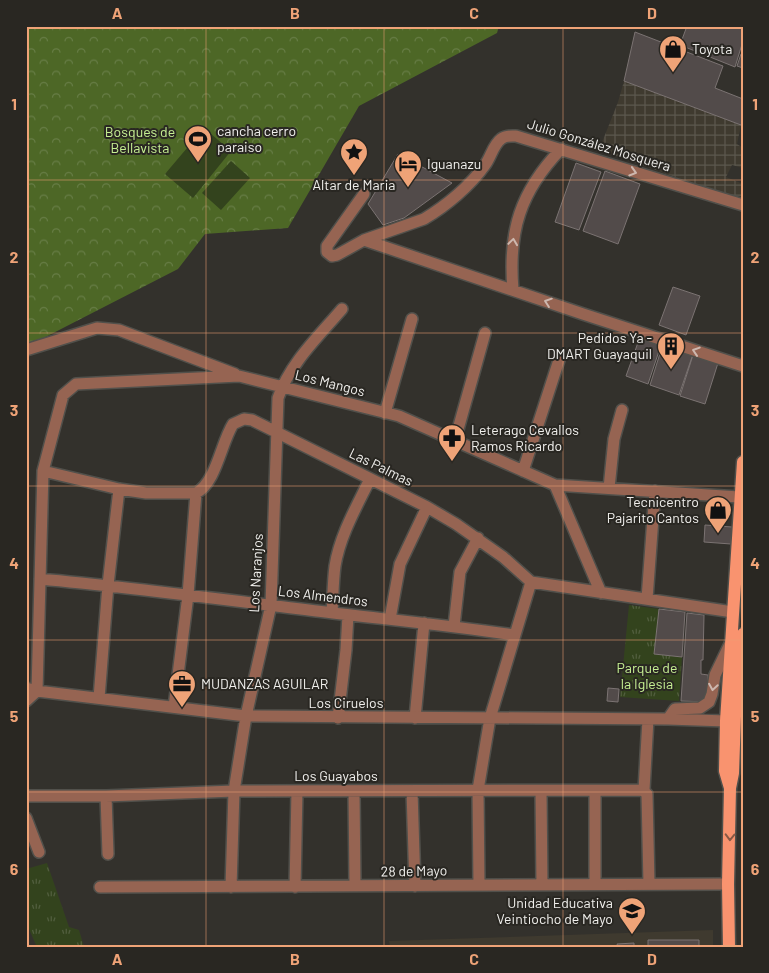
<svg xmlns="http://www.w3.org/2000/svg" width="769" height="973" viewBox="0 0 769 973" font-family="Barlow,sans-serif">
<defs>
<pattern id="industrial-grid" width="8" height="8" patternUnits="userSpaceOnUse" patternTransform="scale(1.25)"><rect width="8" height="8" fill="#3f3a2f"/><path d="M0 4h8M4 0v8" fill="none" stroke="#5b574d"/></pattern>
<pattern id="grass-tufts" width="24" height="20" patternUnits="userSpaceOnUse" patternTransform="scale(1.25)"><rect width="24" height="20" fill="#33431d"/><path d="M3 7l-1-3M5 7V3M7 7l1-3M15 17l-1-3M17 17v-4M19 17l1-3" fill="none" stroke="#515e3e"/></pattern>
<pattern id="forest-crowns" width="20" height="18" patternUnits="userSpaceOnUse" patternTransform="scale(1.25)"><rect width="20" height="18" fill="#4d6726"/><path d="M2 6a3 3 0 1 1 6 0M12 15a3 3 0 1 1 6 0" fill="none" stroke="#677d46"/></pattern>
</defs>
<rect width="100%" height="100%" fill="#33312c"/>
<path fill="url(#industrial-grid)" d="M624,81L741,125L737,144L743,148V168L732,165L726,177L743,184V201L599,150L618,102Z"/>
<path fill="#3f3a2f" d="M713,930V947H390L389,941Z"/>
<path fill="url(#grass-tufts)" d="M629,605L659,609L655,654L682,657L679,701L620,697Z
M47,863L69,927L79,930L84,947H40L36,945L26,922V869Z"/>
<path fill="url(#forest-crowns)" d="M26,26H499L497,33L359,106L288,228L205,234L178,269L26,347Z"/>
<path fill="#33431d" d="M204,128L231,151L193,198L165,174Z
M231,161L250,178L221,210L202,193Z"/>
<path fill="#524b4a" stroke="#7b7372" d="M687,26H743V41L735,67L680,45Z
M635,32L723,66L715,88L743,99V119L741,125L624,81Z
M741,54L743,55V68L737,66Z
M398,154L452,183L404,218L383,225L368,204Z
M576,163L601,172L579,230L555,222Z
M605,171L640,184L618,244L583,231Z
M673,287L700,296L686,335L659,325Z
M640,337L661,345L648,384L626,376Z
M663,344L693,354L679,395L650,385Z
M693,355L718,363L705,404L680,396Z
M705,525L732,527L731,544L704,542Z
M659,609L685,612L682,657L654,654Z
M687,613L704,615L703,660H701V674L708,675L707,702L681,701Z
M608,688L619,689L618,702L607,701Z
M648,940H699V947H648Z
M634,943V947H618L617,944Z"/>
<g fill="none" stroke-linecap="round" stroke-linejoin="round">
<g stroke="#51504b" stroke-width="14">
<path id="minor" d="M364,194L327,246V252L332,256L337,255L364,240L424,219C446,206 470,186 485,165C491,157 493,145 501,139C506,135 511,136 516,136L743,205
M364,240L583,314L743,366
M513,290C508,231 520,192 561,149
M26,350L97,328L119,330L235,374
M385,413L412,319
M455,440L485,333
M43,471L119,489L146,493H196C216,483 221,443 233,424L244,419L252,420L427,507L456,524L503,557L531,582L733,612
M523,471L559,360
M555,485L739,497
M609,488L614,439L622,410
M40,579C138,588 235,601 333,613C393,620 454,626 514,635
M647,599L655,491
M332,613C333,597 333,581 335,566C340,535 357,506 370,479
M390,619L400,564L427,507
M454,626L460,572L478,538
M26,688L37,691L246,716L668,719L726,721
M99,698L108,585L119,489
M26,701L37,691L43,471L63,395L76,384L239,376L399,416L555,485L601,593
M174,707L188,595L196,493
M338,718L346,650L348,615
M415,718L424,623
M668,719L675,709L700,708L709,702L712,694L715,675L730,644
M644,790L648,719
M354,791L355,886
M412,791L415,886
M541,791L542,885
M26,796H106L234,791L642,790L647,794L649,884
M106,796L108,854
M26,818L39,852
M595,883V791
M479,885L478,790L490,718L531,582
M100,887L728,884
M231,887L234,791L246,716L271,605L278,398C290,363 319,336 342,309
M295,887L297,791"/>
</g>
<g stroke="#51504b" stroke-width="15">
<path id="major" d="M730,788L725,771L726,721L743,462
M729,947L728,884L730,788L733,773L735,716L743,634"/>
</g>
<use href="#minor" stroke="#966452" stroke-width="11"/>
<use href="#major" stroke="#f9936f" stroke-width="12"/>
</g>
<defs><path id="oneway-chevron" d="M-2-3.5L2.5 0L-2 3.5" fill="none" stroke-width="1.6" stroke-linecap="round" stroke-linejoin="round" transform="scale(1.25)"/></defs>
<g stroke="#cdb8af">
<use href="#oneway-chevron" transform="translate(633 172) rotate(17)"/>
<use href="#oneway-chevron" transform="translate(513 242) rotate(-82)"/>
<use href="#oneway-chevron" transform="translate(548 302) rotate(-161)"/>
<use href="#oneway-chevron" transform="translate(696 351) rotate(-162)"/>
<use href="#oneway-chevron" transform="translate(713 687) rotate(99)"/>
</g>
<use stroke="#875845" href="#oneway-chevron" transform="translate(730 837) rotate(91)"/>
<path fill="none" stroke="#efa377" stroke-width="1" stroke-opacity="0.55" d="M206,26V947M384,26V947M563,26V947M26,180H743M26,333H743M26,486H743M26,640H743M26,792H743"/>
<defs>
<g id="shop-pin" transform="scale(1.4375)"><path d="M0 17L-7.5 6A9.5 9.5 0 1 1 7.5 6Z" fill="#efa377" stroke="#292722"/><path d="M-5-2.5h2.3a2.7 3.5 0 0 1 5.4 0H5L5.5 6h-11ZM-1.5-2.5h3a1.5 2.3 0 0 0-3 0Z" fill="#111"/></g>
<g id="stadium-pin" transform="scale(1.4375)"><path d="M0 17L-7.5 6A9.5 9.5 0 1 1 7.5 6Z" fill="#efa377" stroke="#292722"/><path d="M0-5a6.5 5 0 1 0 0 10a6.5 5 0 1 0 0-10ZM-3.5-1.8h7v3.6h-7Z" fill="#111"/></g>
<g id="sight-pin" transform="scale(1.4375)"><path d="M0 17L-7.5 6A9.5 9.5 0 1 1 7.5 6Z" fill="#efa377" stroke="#292722"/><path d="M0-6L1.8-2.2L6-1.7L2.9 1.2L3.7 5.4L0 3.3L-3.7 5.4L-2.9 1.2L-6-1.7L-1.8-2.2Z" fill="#111"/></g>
<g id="hotel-pin" transform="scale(1.4375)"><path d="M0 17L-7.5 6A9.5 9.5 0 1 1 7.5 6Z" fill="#efa377" stroke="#292722"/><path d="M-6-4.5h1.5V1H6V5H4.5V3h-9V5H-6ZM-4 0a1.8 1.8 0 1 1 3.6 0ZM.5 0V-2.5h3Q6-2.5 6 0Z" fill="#111"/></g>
<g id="building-pin" transform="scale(1.4375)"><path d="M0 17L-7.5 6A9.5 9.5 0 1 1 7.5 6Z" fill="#efa377" stroke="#292722"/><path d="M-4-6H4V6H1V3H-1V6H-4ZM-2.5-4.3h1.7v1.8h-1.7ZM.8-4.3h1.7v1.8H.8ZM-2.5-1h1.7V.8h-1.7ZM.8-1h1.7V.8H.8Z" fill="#111"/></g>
<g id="pharmacy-pin" transform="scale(1.4375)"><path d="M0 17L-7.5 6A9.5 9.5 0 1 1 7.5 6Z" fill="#efa377" stroke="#292722"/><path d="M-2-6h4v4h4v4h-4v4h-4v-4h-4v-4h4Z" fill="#111"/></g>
<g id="office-pin" transform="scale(1.4375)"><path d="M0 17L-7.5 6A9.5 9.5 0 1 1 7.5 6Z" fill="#efa377" stroke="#292722"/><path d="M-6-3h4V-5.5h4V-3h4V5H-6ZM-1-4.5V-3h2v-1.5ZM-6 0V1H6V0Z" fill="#111"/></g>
<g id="school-pin" transform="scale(1.4375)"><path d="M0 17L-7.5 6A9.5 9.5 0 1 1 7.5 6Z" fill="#efa377" stroke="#292722"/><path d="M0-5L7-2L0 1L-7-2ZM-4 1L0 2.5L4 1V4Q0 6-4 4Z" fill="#111"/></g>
</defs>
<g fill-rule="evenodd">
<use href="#shop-pin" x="673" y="49"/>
<use href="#stadium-pin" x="198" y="139"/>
<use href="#sight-pin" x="354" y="152"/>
<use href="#hotel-pin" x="408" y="164"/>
<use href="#building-pin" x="671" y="346"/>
<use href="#pharmacy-pin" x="452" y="438"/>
<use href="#shop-pin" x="718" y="510"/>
<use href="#office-pin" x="182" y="684"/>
<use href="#school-pin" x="632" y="911"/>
</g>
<g text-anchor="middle" stroke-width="4" stroke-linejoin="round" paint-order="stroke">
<g font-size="14" fill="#f1f0ed" stroke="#292722" text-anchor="start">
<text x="692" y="54">Toyota</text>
<text x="217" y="136">cancha cerro<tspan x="217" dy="16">paraiso</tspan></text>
<text x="427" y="169">Iguanazu</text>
<text x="354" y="190" text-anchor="middle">Altar de Maria</text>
<text x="652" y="343" text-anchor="end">Pedidos Ya -<tspan x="652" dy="16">DMART Guayaquil</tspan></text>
<text x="471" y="435">Leterago Cevallos<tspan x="471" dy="16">Ramos Ricardo</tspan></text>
<text x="699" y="507" text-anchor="end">Tecnicentro<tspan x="699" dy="16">Pajarito Cantos</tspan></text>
<text x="201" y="689">MUDANZAS AGUILAR</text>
<text x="613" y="908" text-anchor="end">Unidad Educativa<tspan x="613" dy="16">Veintiocho de Mayo</tspan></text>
</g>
<g font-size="14" fill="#c6f093" stroke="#292722">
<text x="140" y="137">Bosques de<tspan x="140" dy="16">Bellavista</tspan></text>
<text x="647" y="673">Parque de<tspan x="647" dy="16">la Iglesia</tspan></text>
</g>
<g font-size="14" fill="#f1f0ed" stroke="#292722">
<text transform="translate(599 145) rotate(17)" y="5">Julio González Mosquera</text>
<text transform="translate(330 383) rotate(14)" y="5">Los Mangos</text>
<text transform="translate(381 467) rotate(26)" y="5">Las Palmas</text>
<text transform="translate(256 573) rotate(-87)" y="5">Los Naranjos</text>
<text transform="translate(323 596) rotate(7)" y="5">Los Almendros</text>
<text x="346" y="708">Los Ciruelos</text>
<text x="336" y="781">Los Guayabos</text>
<text transform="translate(414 871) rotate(-1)" y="5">28 de Mayo</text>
</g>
</g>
<rect width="769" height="973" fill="none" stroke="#292722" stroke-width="55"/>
<rect x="28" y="28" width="714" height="918" fill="none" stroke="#efa377" stroke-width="2"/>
<g font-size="16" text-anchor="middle" font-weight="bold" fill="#efa377">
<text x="117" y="19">A</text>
<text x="295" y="19">B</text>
<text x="474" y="19">C</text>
<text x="652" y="19">D</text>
<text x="14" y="110">1</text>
<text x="755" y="110">1</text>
<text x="14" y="263">2</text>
<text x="755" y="263">2</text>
<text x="14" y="416">3</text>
<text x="755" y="416">3</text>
<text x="14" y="569">4</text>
<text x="755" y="569">4</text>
<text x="14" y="722">5</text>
<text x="755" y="722">5</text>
<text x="14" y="875">6</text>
<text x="755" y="875">6</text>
<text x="117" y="965">A</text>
<text x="295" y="965">B</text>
<text x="474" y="965">C</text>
<text x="652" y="965">D</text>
</g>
</svg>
